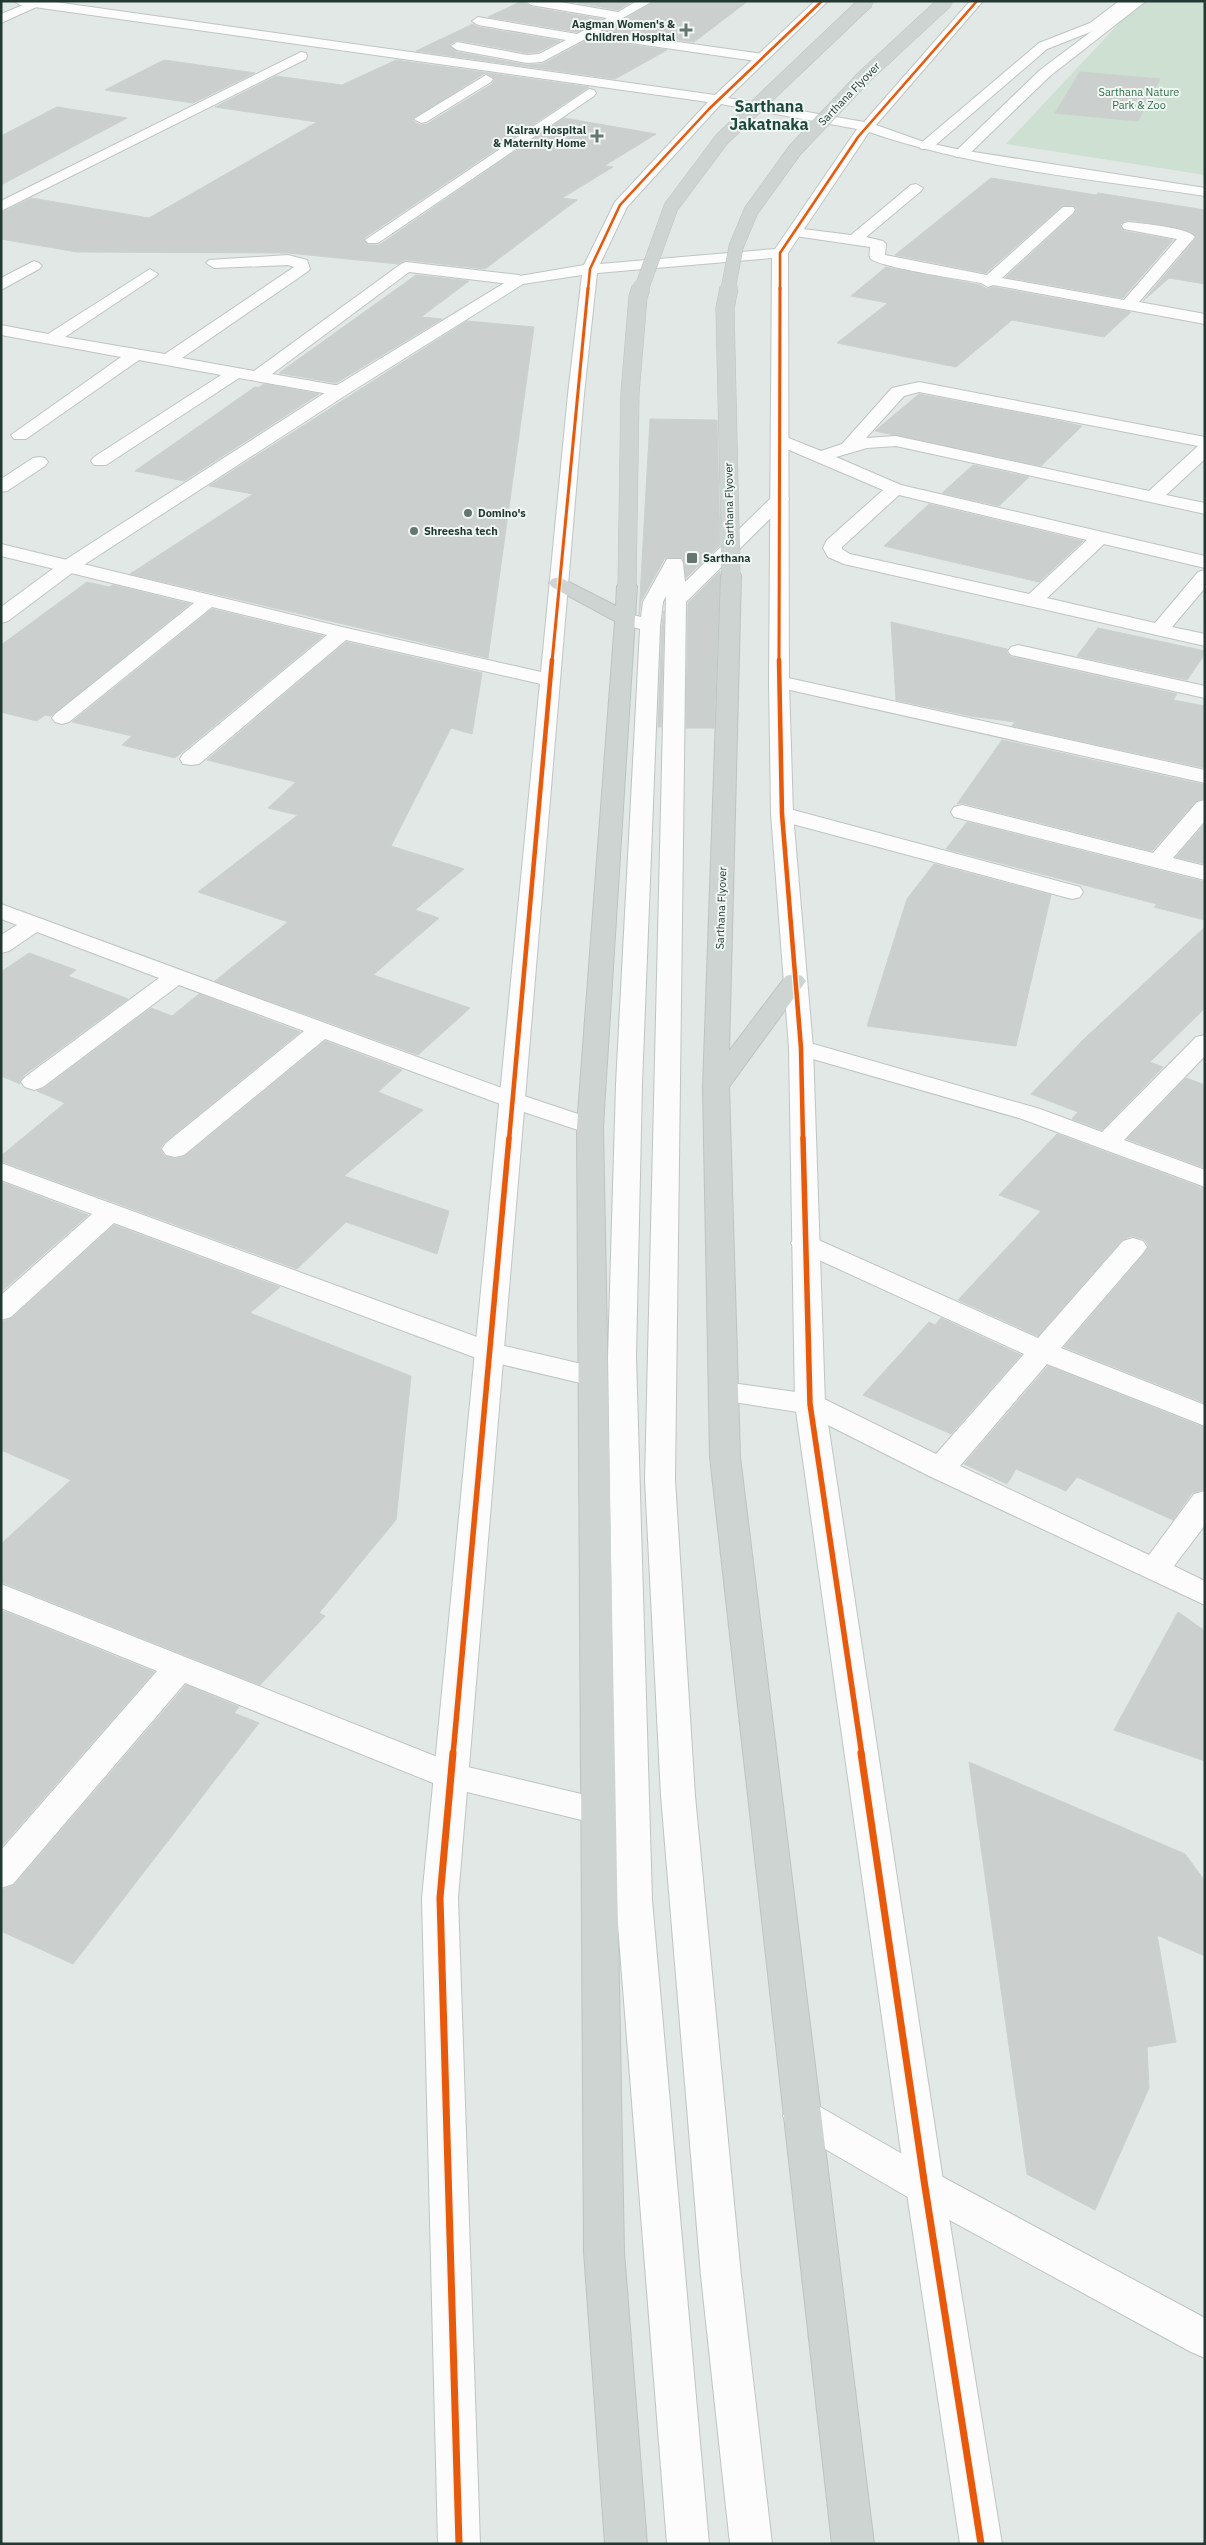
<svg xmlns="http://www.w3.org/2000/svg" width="1206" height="2545" viewBox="0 0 1206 2545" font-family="'IBM Plex Sans',sans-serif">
<rect width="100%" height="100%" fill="#e2e8e5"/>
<path fill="#cde0d2" d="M1140,1H1205V175L1006,144Z"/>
<path fill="#cbd0ce" stroke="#cbd1ce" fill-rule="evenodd" d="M522,1L531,7L601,19L577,32L488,17Z
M567,1H633L618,10Z
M655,1H748L694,42L606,30Z
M473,24L478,27L560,41L538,52L527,53L457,40L449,45L457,52L527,65L543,64L589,39L667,50L615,79L416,51Z
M164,60L255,73L193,103L105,90Z
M396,60L589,87L364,238L368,245H379L564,118L656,134L604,166L613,167L562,198L577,200L485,269L406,260L398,264L288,253L77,252L1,239V213L31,198L149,218L317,122L215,107L276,76L342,85ZM485,73L495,79L492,84L427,124L420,125L412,120Z
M1080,72L1160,79L1138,121L1055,113Z
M57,107L127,118L1,185V136Z
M991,178L1096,195L1098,193L1205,210V284L1169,278L1143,301L1197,237L1191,232L1175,227L1129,220L1124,221L1120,225L1124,231L1173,240L1123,298L1006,277L1074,214L1077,209L1073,205L1062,206L986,273L895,255Z
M886,267L980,285L987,289L993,287L1131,312L1104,337L1012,320L956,367L837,343L888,303L851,296Z
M416,275L469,281L421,317L442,319L336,383L279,373Z
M467,321L534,327L488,658L130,574L253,494L209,486Z
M264,384L319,394L184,481L135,471L255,387L258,388Z
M919,394L1045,418L1082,426L1041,466L875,431Z
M650,419L717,420L720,545L686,578L683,558H665L641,601L639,615Z
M973,465L1029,477L999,506L942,493Z
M929,504L1083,541L1039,582L884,546Z
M720,571L714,728H686L688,603Z
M87,582L109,587L113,585L190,604L51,716L45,715L37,721L1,712V645Z
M212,609L323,636L175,758L122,745L132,736L72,722Z
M664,611L661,727H658L662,626Z
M891,622L1007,649L1006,652L1011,657L1177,694L1173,700L1205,706V768L1012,726L1015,722L971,716L896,700Z
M1098,628L1205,651V654L1187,680L1077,656Z
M346,642L482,673L472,734L451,728L391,846L464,869L415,910L439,918L373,975L470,1008L418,1055L215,981L288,922L198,892L298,815L268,808L296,782L207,760Z
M1002,740L1205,785V798L1196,801L1152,851L962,803L957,804Z
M967,822L1205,882V920L1154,907L1157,904L946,849Z
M1205,824V864L1176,857Z
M934,864L1051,895L1016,1046L867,1026L907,899Z
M1205,927V1008L1150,1062L1163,1067L1102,1130L1072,1119L1078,1112L1031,1094L1085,1038Z
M29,953L76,970L68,976L128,999L24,1075L20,1081V1084L1,1076V972Z
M199,994L300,1032L165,1142L160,1148L164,1156L175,1159L185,1156L325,1041L402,1070L378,1092L423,1110L344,1176L449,1211L437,1254L346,1222L297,1269L1,1161V1156L65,1103L37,1091L44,1088L151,1008L172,1016Z
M1186,1078L1205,1085V1168L1127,1139Z
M1057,1134L1205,1189V1403L1064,1347L1144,1254L1149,1246L1144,1239L1132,1236L1122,1240L1038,1336L958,1300L1041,1211L999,1195Z
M1,1182L88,1215L1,1292Z
M114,1225L280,1287L250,1313L411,1376L396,1520L319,1613L325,1616L260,1685L1,1582V1544L71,1480L1,1450V1322L12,1318Z
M941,1318L1021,1355L951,1434L863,1395L929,1322L935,1325Z
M1048,1366L1205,1428V1489L1192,1493L1173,1520L1077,1477L1066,1491L1016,1469L1007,1484L964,1464Z
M1,1610L154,1672L1,1847Z
M1178,1612L1205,1631V1761L1114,1730Z
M186,1685L239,1707L234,1713L259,1723L73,1964L1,1931V1890L14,1885Z
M969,1762L1185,1854L1205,1881V1956L1157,1935L1176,2042L1147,2047L1149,2088L1095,2210L1027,2174Z"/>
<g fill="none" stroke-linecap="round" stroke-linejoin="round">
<g stroke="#bfc4c2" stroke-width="2">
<path id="lane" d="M1132,1H1146L1050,76L966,157H956L954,154L956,151L1040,70Z
M919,382L1205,437V459L1166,495L1205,503V514L896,446L867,448L836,457L901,485L1205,556V568L1104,544L1047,598L1155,623L1198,572L1205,570V588L1172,627L1205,634V646L844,564L828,557L823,548L827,540L883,490L775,444L772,440L775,436L781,435L821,451L842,444L892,388ZM919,392L1198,446L1149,491L896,436L866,438L904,396ZM899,495L1087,540L1029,594L850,554L842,549V547Z
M780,494L786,495L789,499L786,503L686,602L675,1480L695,1796L741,2276L772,2544H730L701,2276L661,1796L645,1480L666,596L663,602L660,626L642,1084L636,1357L652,1900L709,2544H667L616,1900L608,1357L616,1084L640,629L618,623L615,619L618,615L625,613L641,617L643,602L667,559H681L683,563L685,582L774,495Z"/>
</g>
<g stroke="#bfc4c2" stroke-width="2">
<path id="street" d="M33,1H41L43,4L1,23V14Z
M525,1H554L618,12L637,1H653L600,31L763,54L769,58L763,62L589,37L542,62L527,63L457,50L451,46L457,42L527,55L539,54L566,40L478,25L472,21L478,17L577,34L607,18L531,5Z
M1119,1H1133L1098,29L1047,49L931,149H921L919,146L921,143L1039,43L1090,23Z
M301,52L306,53L307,56L306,59L1,211V201Z
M486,75L493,79L491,82L426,122L421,123L414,119Z
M589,89L594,90L596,93L594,96L378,243H368L365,240Z
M916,184L923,188L921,191L866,237L883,241L886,244L885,255L987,275L1063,207H1073L1075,210L1073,213L1002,278L1124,300L1177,239L1124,229L1122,226L1124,223L1129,222C1143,224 1187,227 1195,237L1139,302L1205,314V324L993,285L988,287L981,283C966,280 876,267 870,258C869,255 870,250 870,247L795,236L788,232L795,228L851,235L911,185Z
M288,255L307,260L310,269L307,272L182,358L254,371L401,264L406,262L519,275L527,280L519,285L409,272L272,374L346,387L348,391L346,395L340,396L239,378L106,465H94L91,461L94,457L221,375L139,360L26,439H14L11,435L121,357L1,335V325L48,334L150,269L158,274L155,277L65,337L165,354L294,267L288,265L214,268L206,263L209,260Z
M34,261L39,263L42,266L39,269L1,290V278Z
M39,457L45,458L48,462L45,466L7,491L1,492V479L33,458Z
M1,544L342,627L550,674L557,676L560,680L557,684L550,686L346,640L199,764L191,765L183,764L180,759L183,754L327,635L212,607L69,722L62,724L55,722L52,718L55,714L194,603L1,556Z
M1018,645L1205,686V698L1011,655L1008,651L1011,647Z
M779,676L1205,770V783L772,686L769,682L772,678Z
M1205,800V821L1173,858L1205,866V880L954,817L951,812L954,807L962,805L1153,853L1197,802Z
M782,807L1080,887L1083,892L1080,897L1072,899L774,819L771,814L774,809Z
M1,904L521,1095L599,1121L603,1126L599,1131L590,1134L503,1105L325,1039L184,1155L175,1157L166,1155L162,1149L166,1143L304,1031L179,985L43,1087L34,1090L25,1087L21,1082L25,1077L159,978L37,932L9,951L1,953V935L17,925L1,919Z
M1205,1035V1056L1124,1140L1205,1170V1187L1022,1119L792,1053L789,1048L792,1043L801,1041L810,1043L1040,1109L1102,1132L1196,1037Z
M1,1163L496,1344L603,1369L607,1376L603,1383L593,1386L479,1359L114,1223L11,1317L1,1320V1295L92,1214L1,1180Z
M805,1234L1038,1338L1123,1241L1133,1238L1143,1241L1147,1247L1143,1253L1061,1348L1205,1405V1426L1047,1364L960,1466L1149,1555L1194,1494L1205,1491V1525L1174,1566L1205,1581V1605L929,1476L804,1413L714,1399L710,1392L714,1385L724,1382L810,1394L820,1397L936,1454L1024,1354L795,1249L791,1243L795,1237Z
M1,1584L455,1764L598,1798L610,1801L615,1811L610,1821L598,1824L438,1785L185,1683L13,1884L1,1888V1850L157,1671L1,1608Z
M802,2099L815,2104L939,2175L1205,2318V2358L1191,2352L911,2199L789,2128L783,2116L789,2104Z"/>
</g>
<g stroke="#bfc5c2" stroke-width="2">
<path id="secondary" d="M14,1H48L715,95L815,1H828L728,98L864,122L970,1H983L876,125L924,142L961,150L1205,188V196C1093,179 977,169 869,132L788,253L789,682L793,814L813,1048L825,1404L944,2187L1002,2544H960L906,2187L795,1404L789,1048L771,814L769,682L772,258L597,273L584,394L458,1898L480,2544H438L422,1898L568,394L582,275L523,284L346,395L76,570L8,621L1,623V607L62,562L334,387L514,277L584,265L615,202L708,102L20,5ZM721,104L857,129L775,249L600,264L627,207Z"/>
</g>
<g stroke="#bcc4c1" stroke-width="2">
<path id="primary" d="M731,569L738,571L741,575L729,1051L786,976L794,974L802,976L806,981L729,1087L740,1457L874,2544H832L710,1457L703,1087L721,575L724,571Z
M559,577L616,606L617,586L620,582H634L637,586L603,1126L624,2252L647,2544H605L584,2252L577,1126L615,621L552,587L549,583L552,579Z"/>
</g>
<use href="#lane" fill="#fbfcfb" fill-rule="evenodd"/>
<use href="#street" fill="#fbfcfb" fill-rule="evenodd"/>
<use href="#secondary" fill="#fbfcfb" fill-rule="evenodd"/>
<use href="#primary" fill="#ced4d2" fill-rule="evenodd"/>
<g stroke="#bcc4c1" stroke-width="15" stroke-linecap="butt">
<path id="primary-bridge-far1" d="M641,290L671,207L722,139L867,1
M728,290L736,247L751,211L795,150L864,77L946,1"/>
</g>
<g stroke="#bcc4c1" stroke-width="19" stroke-linecap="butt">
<path id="primary-bridge" d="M729,288L725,308L731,575
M627,586L630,393L638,297L641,288"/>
</g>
<use href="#primary-bridge-far1" stroke="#ced4d2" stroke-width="14"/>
<use href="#primary-bridge" stroke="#ced4d2" stroke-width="18"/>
<g stroke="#f1f7f4" stroke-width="4.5">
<path id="cycleway-far4" d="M588,290L590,269L620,205L709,109L822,1
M780,290V253L858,137L977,1"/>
</g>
<g stroke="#f1f7f4" stroke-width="5">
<path id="cycleway-far3" d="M552,662L588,288
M779,662L780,288"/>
</g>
<g stroke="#f1f7f4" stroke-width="7">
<path id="cycleway-far2" d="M779,660L782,814L801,1048L803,1140
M509,1140L552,660"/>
</g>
<g stroke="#f1f7f4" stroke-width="9">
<path id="cycleway-far1" d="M803,1138L810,1404L862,1755
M453,1755L509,1138"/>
</g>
<g stroke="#f1f7f4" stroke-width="10">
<path id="cycleway" d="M453,1753L440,1898L459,2544
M861,1753L925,2187L981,2544"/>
</g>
<use href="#cycleway-far4" stroke="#e8590c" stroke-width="2.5"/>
<use href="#cycleway-far3" stroke="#e8590c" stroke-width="3"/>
<use href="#cycleway-far2" stroke="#e8590c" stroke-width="4.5"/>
<use href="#cycleway-far1" stroke="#e8590c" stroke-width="5.5"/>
<use href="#cycleway" stroke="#e8590c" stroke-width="7"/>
</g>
<g fill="#657671" stroke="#f1f7f4" stroke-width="2">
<path d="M683.5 22.5h5v5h5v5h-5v5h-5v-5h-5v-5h5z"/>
<path d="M594.5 128.5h5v5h5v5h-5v5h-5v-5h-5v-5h5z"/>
<circle cx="468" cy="513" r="5"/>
<circle cx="414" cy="531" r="5"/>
<rect x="686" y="552" width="12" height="12" rx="2.5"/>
</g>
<g text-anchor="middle" stroke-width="4" stroke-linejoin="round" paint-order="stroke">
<g font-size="11" font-weight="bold" fill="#223933" stroke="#f1f7f4" text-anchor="start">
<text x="675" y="28" text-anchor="end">Aagman Women's &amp;<tspan x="675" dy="13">Children Hospital</tspan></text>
<text x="586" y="134" text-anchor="end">Kalrav Hospital<tspan x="586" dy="13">&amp; Maternity Home</tspan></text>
<text x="478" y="517">Domino's</text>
<text x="424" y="535">Shreesha tech</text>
<text x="703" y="562">Sarthana</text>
</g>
<g font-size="11" fill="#306c48" stroke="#f1f7f4">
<text x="1139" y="96">Sarthana Nature<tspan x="1139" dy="13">Park &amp; Zoo</tspan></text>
</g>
<g font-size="11" fill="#223933" stroke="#f1f7f4">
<text transform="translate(849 94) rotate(-46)" y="4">Sarthana Flyover</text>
<text transform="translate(729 504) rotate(-91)" y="4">Sarthana Flyover</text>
<text transform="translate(721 908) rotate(-88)" y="4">Sarthana Flyover</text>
</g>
<g font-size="16" font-weight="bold" fill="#20493f" stroke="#f1f7f4">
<text x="769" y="112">Sarthana<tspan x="769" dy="18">Jakatnaka</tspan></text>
</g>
</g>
<rect width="1206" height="2545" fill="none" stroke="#223933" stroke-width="5"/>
</svg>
